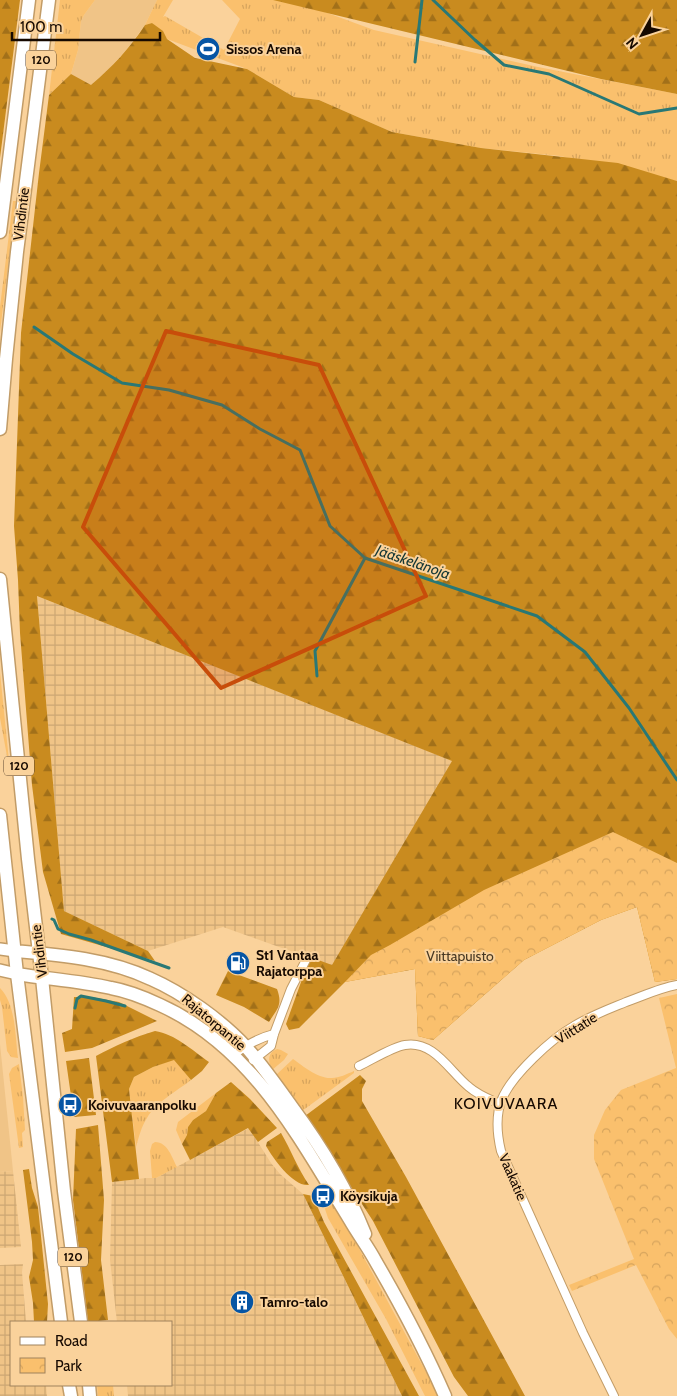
<svg xmlns="http://www.w3.org/2000/svg" width="677" height="1396" viewBox="0 0 677 1396" font-family="Cabin,sans-serif">
<defs>
<pattern id="industrial-grid" width="8" height="8" patternUnits="userSpaceOnUse" patternTransform="scale(1.25)"><rect width="8" height="8" fill="#f0c487"/><path d="M0 4h8M4 0v8" fill="none" stroke="#cda773"/></pattern>
<pattern id="grass-tufts" width="24" height="20" patternUnits="userSpaceOnUse" patternTransform="scale(1.25)"><rect width="24" height="20" fill="#fac06d"/><path d="M3 7l-1-3M5 7V3M7 7l1-3M15 17l-1-3M17 17v-4M19 17l1-3" fill="none" stroke="#d6a45d"/></pattern>
<pattern id="forest-firs" width="22" height="20" patternUnits="userSpaceOnUse" patternTransform="scale(1.25)"><rect width="22" height="20" fill="#c98b1f"/><path d="M5 1l3.5 6h-7zM16 11l3.5 6h-7z" fill="#a27019"/></pattern>
<pattern id="park-crowns" width="20" height="18" patternUnits="userSpaceOnUse" patternTransform="scale(1.25)"><rect width="20" height="18" fill="#fac06d"/><path d="M2 6a3 3 0 1 1 6 0M12 15a3 3 0 1 1 6 0" fill="none" stroke="#d6a45d"/></pattern>
</defs>
<rect width="100%" height="100%" fill="#fad29b"/>
<path fill="#f0c487" d="M95,0H157L145,25L127,49L108,70L91,86L71,74L78,50L81,21L84,15Z
M0,1044L13,1171L0,1172Z"/>
<path fill="url(#industrial-grid)" d="M37,596L453,761L332,966L223,927L148,951L64,911Z
M249,1128L271,1163L280,1174L303,1194L402,1396H128L127,1385H171V1322H117L110,1260L112,1182L146,1178H156Z
M13,1171L21,1247L0,1248V1172Z
M23,1264L22,1272L26,1322H11V1385H46L47,1396H0V1265Z"/>
<path fill="url(#grass-tufts)" d="M60,0H95L84,15L81,21L78,50L71,74L49,95Z
M157,0H173L163,17L165,16L224,50L240,19L222,0H292L374,30L538,67L677,94V181L560,156L481,148L392,132L319,100L294,97L247,69L167,39L152,23L145,25Z
M13,201H16L0,332V307Z
M0,672L9,761L10,767H9L0,718Z
M0,988C16,1004 15,1036 18,1058L11,1057L7,1051L2,1007L0,1000Z
M277,1049L281,1050L288,1054L284,1060L272,1070C268,1062 267,1053 277,1049Z
M174,1059L191,1080C177,1091 156,1102 147,1118C141,1127 139,1137 136,1147L129,1089L134,1077L153,1067Z
M293,1059C303,1066 318,1079 332,1078C339,1078 347,1074 354,1071V1073L302,1111L276,1075Z
M19,1064L23,1097L25,1130L22,1133L23,1147L19,1148L9,1074L12,1068Z
M216,1093L206,1111L193,1120L188,1127L187,1135L182,1144L176,1130L178,1122Z
M155,1142C168,1142 172,1158 177,1167L156,1178H152L150,1151L152,1144Z
M328,1200L331,1201L342,1217L439,1396H425L386,1319L328,1218L323,1203Z
M97,1385H113L114,1396H98Z"/>
<path fill="url(#forest-firs)" d="M0,0H20L0,158Z
M273,0H677V94L601,79Z
M152,23L163,31L167,39L195,58L247,69L294,97L319,100L392,132L481,148L618,163L677,181V979L655,982L637,907L601,920L524,960L433,1040L418,1036L415,969L345,982L299,1028L289,1030L286,1024L310,957L332,965L452,761L37,596L64,911L148,951L155,961L61,934L43,872L32,785L20,633L18,580L14,526L21,333L39,173L49,95L71,74L91,85C112,67 130,48 145,25Z
M228,971L277,989C283,1005 277,1009 269,1022L244,1007L216,995Z
M74,997H91L119,1002L157,1021L92,1048L65,1052L62,1033L72,1029Z
M155,1031C175,1034 192,1050 209,1062L202,1071L191,1080L174,1060L153,1067L134,1077L129,1089L139,1179L112,1182L96,1056C115,1046 134,1037 155,1031Z
M89,1058L96,1115L74,1117L66,1061Z
M360,1075L366,1081L362,1089V1101L406,1177L525,1396H468L454,1377L373,1221L305,1116Z
M231,1082L250,1099L277,1128L258,1142L248,1128L190,1160L182,1144L187,1135L188,1127L193,1120L206,1111L216,1093Z
M98,1125L104,1200L101,1260L108,1320L88,1322L73,1200L76,1129Z
M281,1133C291,1150 298,1169 309,1185C293,1187 273,1158 266,1146L267,1142Z
M29,1169L32,1188L38,1207L48,1304L47,1322H34L33,1303L29,1277L33,1260L32,1242L23,1170Z
M303,1194L313,1196L324,1222L419,1396H402Z"/>
<path fill="url(#park-crowns)" d="M613,832L677,863V979L655,982L637,907L601,920L524,960L433,1040L418,1036L415,969L345,982L371,955L390,945L484,890Z
M677,994V1339L669,1329L636,1265L572,1291L569,1285L634,1259L594,1159V1135L605,1110L621,1090L676,1068L659,998Z"/>
<g fill="none" stroke-linecap="round" stroke-linejoin="round">
<path stroke="#297875" stroke-width="3" d="M433,0L475,40L504,65L549,74L639,114L677,108
M415,62L422,0
M34,327L73,354L122,383L169,390L222,405L260,429L300,450L330,526L365,558L537,616L585,652L629,708L677,780
M317,676L315,651L365,558
M52,919L54,920L58,929L69,934L91,940L169,968
M75,1008L77,999L81,996L106,1001L125,1006"/>
<g stroke="#c29c67" stroke-width="10">
<path id="minor" d="M233,1055C246,1045 258,1038 274,1034
M253,1060L271,1046L274,1034L291,989L308,956
M359,1066C372,1060 392,1047 405,1045C434,1040 450,1072 469,1087C478,1095 489,1099 500,1104
M614,1396L583,1333L501,1151C497,1134 495,1116 502,1099C512,1075 551,1039 574,1026C590,1016 609,1009 626,1002C643,996 660,988 677,985"/>
</g>
<g stroke="#c29c67" stroke-width="14">
<path id="secondary" d="M0,949L15,951
M0,970L17,974"/>
</g>
<g stroke="#c29c67" stroke-width="15">
<path id="primary" d="M0,232L29,0
M0,429L6,359L17,252L49,0
M0,579L28,859L42,978L64,1191L81,1322
M0,815L17,974L61,1322
M15,951C61,955 109,959 151,979C183,993 222,1021 246,1047C263,1066 277,1086 292,1107C321,1146 347,1189 365,1234
M17,974C48,979 80,981 111,988C128,991 145,998 160,1005C253,1047 299,1138 350,1220C358,1234 368,1247 376,1262C401,1305 425,1350 445,1396
M69,1385L71,1396
M89,1385L90,1396"/>
</g>
<use href="#minor" stroke="#fff" stroke-width="8"/>
<use href="#secondary" stroke="#fff" stroke-width="11"/>
<use href="#primary" stroke="#fff" stroke-width="12"/>
</g>
<path fill="#c84d0a" fill-opacity="0.2" stroke="#c84d0a" stroke-width="4" stroke-linejoin="round" d="M166,331L319,365L426,596L221,688L83,527Z"/>
<defs>
<g id="stadium-disc" transform="scale(1.25)"><circle r="9.5" fill="#0655a4" stroke="#fad29b"/><path d="M0-5a6.5 5 0 1 0 0 10a6.5 5 0 1 0 0-10ZM-3.5-1.8h7v3.6h-7Z" fill="#fff"/></g>
<g id="fuel-disc" transform="scale(1.25)"><circle r="9.5" fill="#0655a4" stroke="#fad29b"/><path d="M-5.5-6h7V0h2V4h1.3V-2.5L3-4.5l.8-.8L6-3V5H2.5V1h-1V6h-7ZM-4.2-4.7v3.2H.2V-4.7Z" fill="#fff"/></g>
<g id="bus-disc" transform="scale(1.25)"><circle r="9.5" fill="#0655a4" stroke="#fad29b"/><path d="M-5-6H5V4H4V6H2V4H-2V6H-4V4H-5ZM-3.5-4V0h7V-4ZM-3.5 1.2v1.5H-2V1.2ZM2 1.2v1.5H3.5V1.2Z" fill="#fff"/></g>
<g id="building-disc" transform="scale(1.25)"><circle r="9.5" fill="#0655a4" stroke="#fad29b"/><path d="M-4-6H4V6H1V3H-1V6H-4ZM-2.5-4.3h1.7v1.8h-1.7ZM.8-4.3h1.7v1.8H.8ZM-2.5-1h1.7V.8h-1.7ZM.8-1h1.7V.8H.8Z" fill="#fff"/></g>
</defs>
<g fill-rule="evenodd">
<use href="#stadium-disc" x="208" y="49"/>
<use href="#fuel-disc" x="238" y="963"/>
<use href="#bus-disc" x="70" y="1105"/>
<use href="#bus-disc" x="323" y="1196"/>
<use href="#building-disc" x="242" y="1302"/>
</g>
<g text-anchor="middle" stroke-width="4" stroke-linejoin="round" paint-order="stroke">
<g fill="#fad29b" stroke="#5a452e" stroke-width="1">
<rect x="26" y="50.5" width="30" height="19" rx="4"/>
<rect x="4" y="756.5" width="30" height="19" rx="4"/>
<rect x="58" y="1247.5" width="30" height="19" rx="4"/>
</g>
<g font-size="12" font-weight="bold" fill="#160900">
<text x="41" y="64">120</text>
<text x="19" y="770">120</text>
<text x="73" y="1261">120</text>
</g>
<g font-size="14" font-weight="bold" fill="#160900" stroke="#fad29b" text-anchor="start">
<text x="226" y="54">Sissos Arena</text>
<text x="256" y="960">St1 Vantaa<tspan x="256" dy="16">Rajatorppa</tspan></text>
<text x="88" y="1110">Koivuvaaranpolku</text>
<text x="340" y="1201">Köysikuja</text>
<text x="260" y="1307">Tamro-talo</text>
</g>
<g font-size="14" fill="#160900" stroke="#fad29b">
<text transform="translate(21 214) rotate(-83)" y="5">Vihdintie</text>
<text transform="translate(39 951) rotate(-97)" y="5">Vihdintie</text>
<text transform="translate(214 1022) rotate(40)" y="5">Rajatorpantie</text>
<text transform="translate(576 1028) rotate(-32)" y="5">Viittatie</text>
<text transform="translate(513 1177) rotate(66)" y="5">Vaakatie</text>
</g>
<g font-size="14" fill="#473823" stroke="#fad29b">
<text x="460" y="961">Viittapuisto</text>
</g>
<g font-size="15" font-style="italic" fill="#133635" stroke="#fad29b">
<text transform="translate(413 562) rotate(19)" y="5">Jääskelänoja</text>
</g>
<g font-size="16" letter-spacing="1" fill="#160900" stroke="#fad29b">
<text x="506" y="1109">KOIVUVAARA</text>
</g>
</g>
<rect x="10" y="1321" width="162" height="65" fill="#fad29b" stroke="#9f825d"/>
<rect x="20" y="1337" width="25" height="8" fill="#ffffff" stroke="#9f825d"/>
<text x="55" y="1346" font-size="15" fill="#160900">Road</text>
<rect x="20" y="1358" width="25" height="15" fill="url(#park-crowns)" stroke="#9f825d"/>
<text x="55" y="1371" font-size="15" fill="#160900">Park</text>
<g transform="translate(642 35) rotate(230)" stroke="#fad29b" stroke-width="4" paint-order="stroke">
<path d="M0-4L9 19L0 12L-9 19Z" fill="#160900"/>
<text y="-8" font-size="14" font-weight="bold" text-anchor="middle" fill="#160900">N</text>
</g>
<path d="M12 32v8h148v-8" fill="none" stroke="#160900" stroke-width="2.5"/>
<text x="20" y="32" font-size="15" fill="#160900" stroke="#fad29b" stroke-width="4" paint-order="stroke">100 m</text>
</svg>
